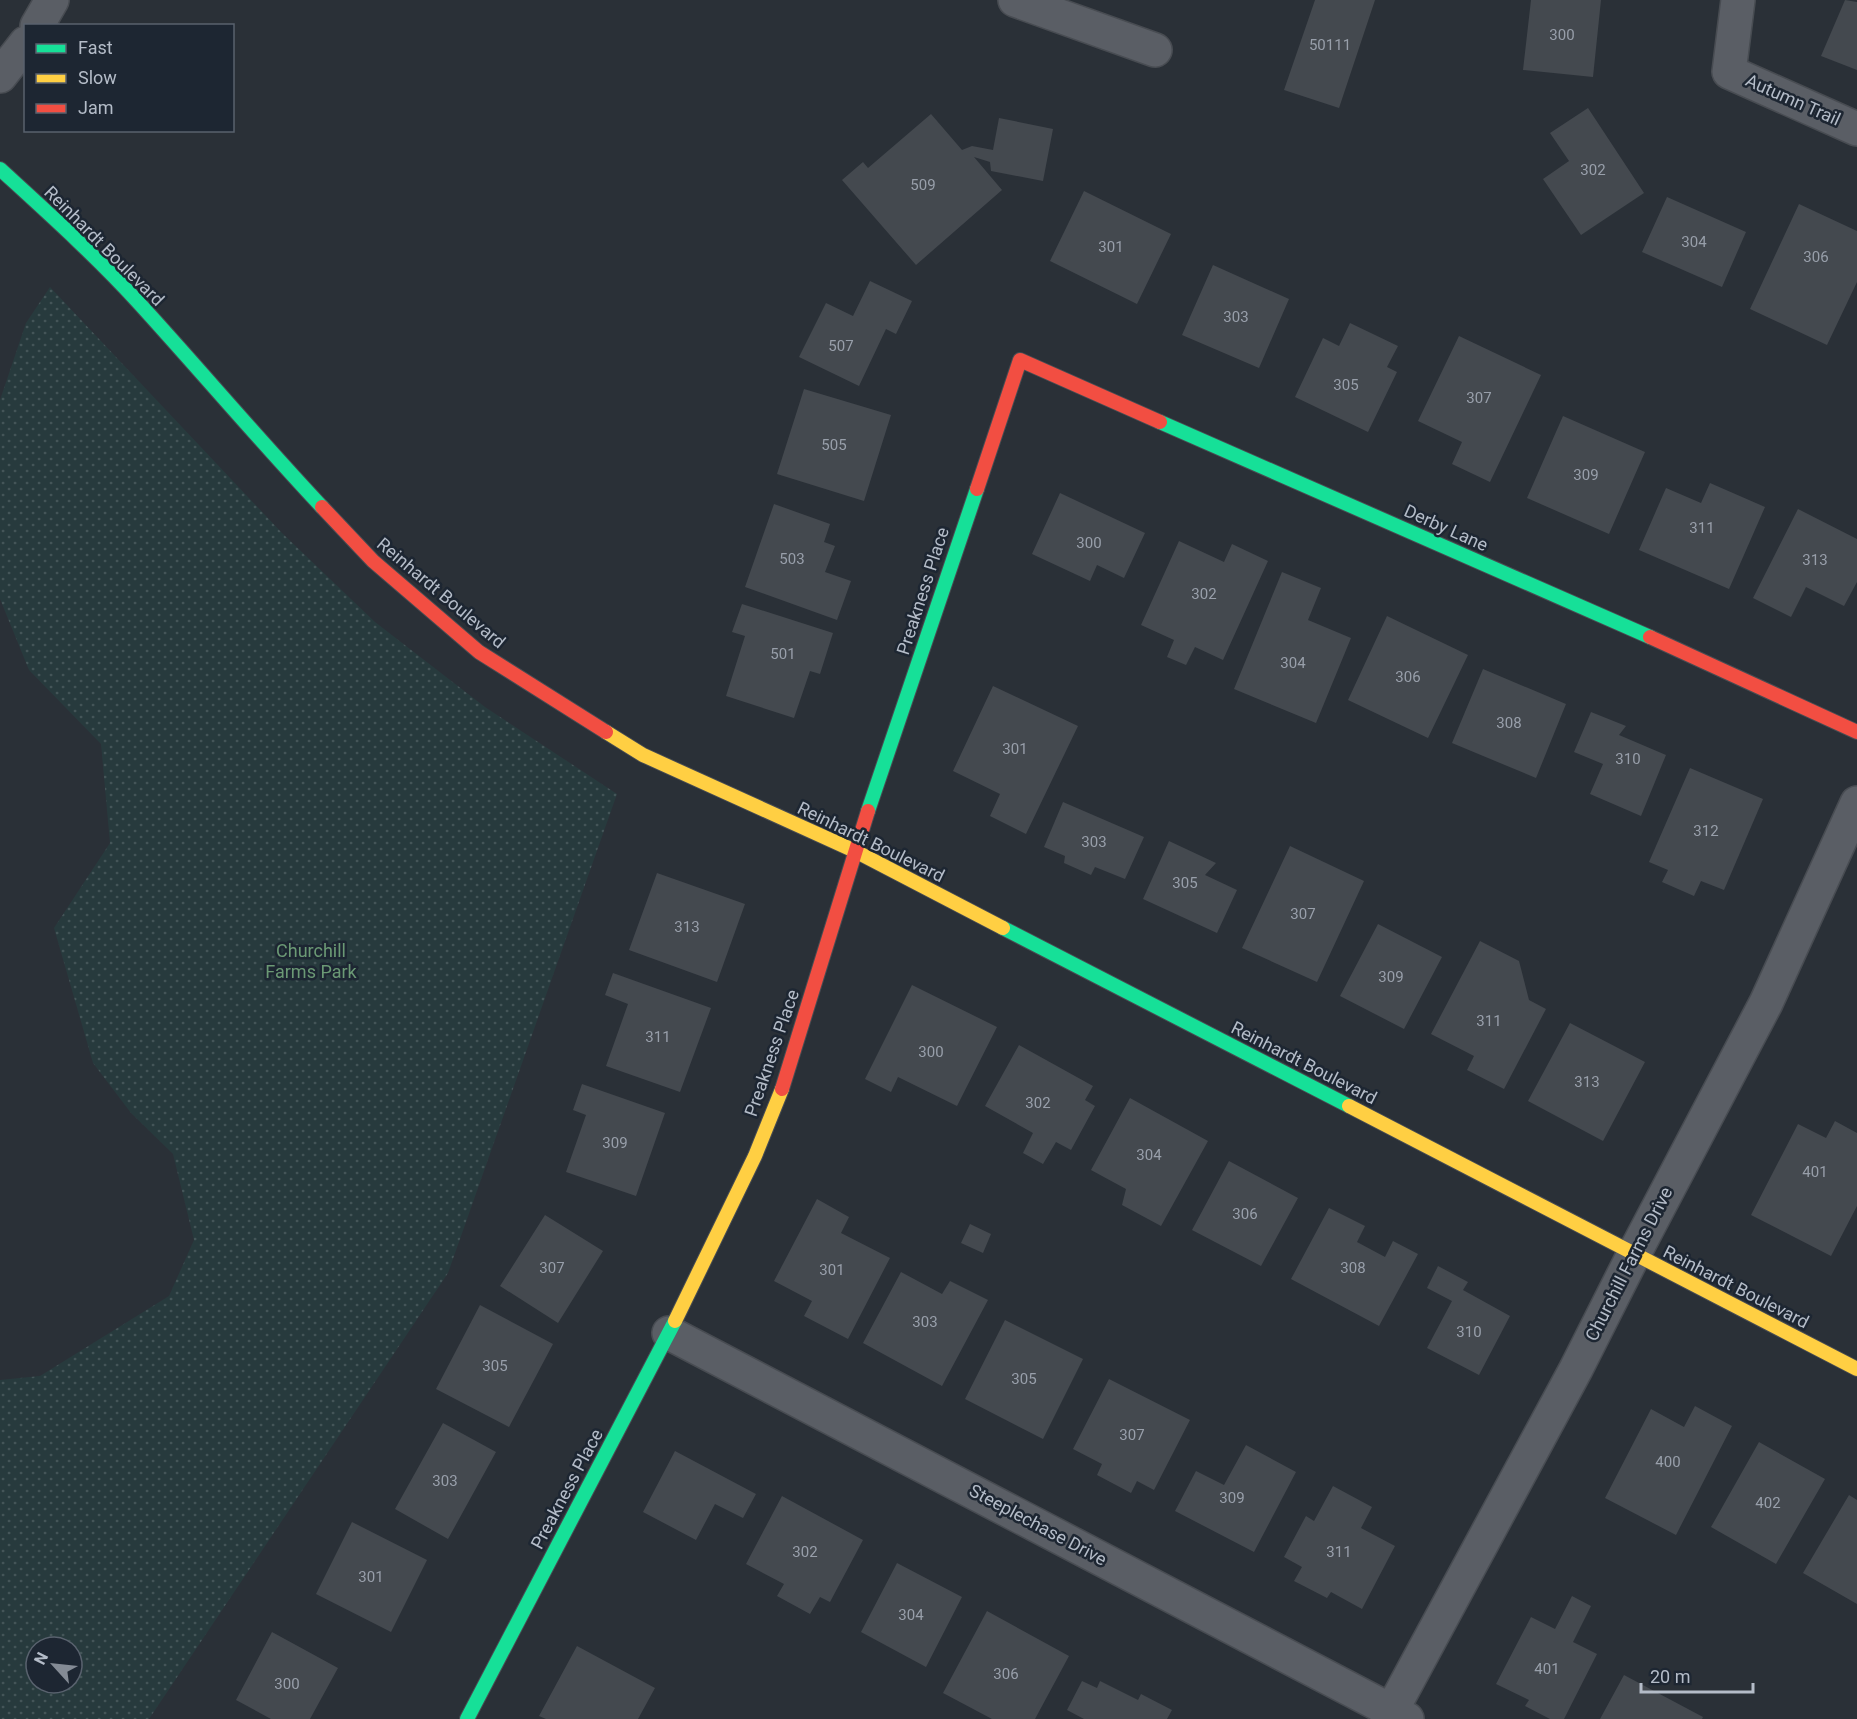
<svg xmlns="http://www.w3.org/2000/svg" width="1857" height="1719" viewBox="0 0 1857 1719" font-family="Roboto,sans-serif">
<defs>
<pattern id="park-dots" width="8" height="8" patternUnits="userSpaceOnUse" patternTransform="scale(1.5)"><rect width="8" height="8" fill="#273a3d"/><path d="M2 2h.1M6 6h.1" fill="none" stroke="#445558" stroke-width="1.8" stroke-linecap="round"/></pattern>
</defs>
<rect width="100%" height="100%" fill="#2a3037"/>
<path fill="url(#park-dots)" fill-rule="evenodd" d="M50,287L282,533L375,622L485,707L617,794L448,1273L149,1719H0V1380L40,1376L169,1296L194,1240L173,1154L131,1113L93,1063L54,928L110,843L101,744L29,670L0,599V400L26,323ZM36,1647H72V1683H36Z"/>
<path fill="#44494f" d="M1315,0H1375L1339,108L1284,90Z
M1531,0H1601L1593,77L1523,70Z
M1845,0L1857,2V70L1821,56Z
M1588,108L1644,193L1581,235L1543,179L1569,161L1550,133Z
M931,114L962,150L972,146L993,150L999,118L1053,129L1043,181L991,171L990,162L974,157L1002,190L916,265L842,180L863,162L868,168Z
M1084,191L1171,234L1137,304L1050,261Z
M1667,197L1746,232L1722,287L1642,252Z
M1799,204L1857,231V282L1827,345L1750,309Z
M1213,265L1289,299L1259,368L1182,335Z
M870,281L912,301L896,334L886,329L859,386L799,357L826,303L853,316Z
M1350,323L1398,346L1387,367L1397,372L1368,432L1295,397L1323,338L1339,346Z
M1459,336L1541,375L1490,482L1452,464L1462,442L1418,421Z
M804,389L891,415L864,501L777,474Z
M1563,416L1645,452L1609,534L1527,498Z
M1710,483L1765,507L1729,589L1639,550L1666,488L1701,503Z
M1060,493L1145,533L1124,578L1097,565L1090,581L1032,554Z
M774,504L830,524L824,542L835,546L825,572L851,581L837,620L745,587Z
M1798,509L1857,539V582L1844,606L1806,587L1791,617L1753,598Z
M1179,541L1224,562L1232,544L1268,561L1223,660L1195,647L1186,665L1167,657L1174,640L1141,625Z
M1282,572L1321,588L1308,620L1351,638L1316,723L1234,689Z
M742,604L833,633L820,674L810,671L794,718L726,696L745,636L732,632Z
M1387,616L1468,655L1428,738L1348,700Z
M1483,669L1566,704L1536,778L1452,743Z
M993,686L1078,726L1026,834L990,816L1000,794L953,771Z
M1591,712L1626,726L1619,735L1666,755L1641,816L1590,794L1603,764L1574,752Z
M1690,768L1763,799L1724,890L1701,881L1694,896L1662,882L1668,870L1649,862Z
M1063,802L1144,837L1125,879L1095,867L1091,875L1064,863L1065,856L1044,847Z
M1169,841L1216,863L1205,875L1237,890L1217,933L1143,899Z
M1290,846L1364,881L1317,982L1242,948Z
M657,873L745,904L717,982L629,950Z
M1378,924L1442,957L1404,1029L1340,996Z
M1480,941L1519,961L1529,1000L1546,1009L1504,1089L1467,1070L1474,1056L1431,1034Z
M613,973L711,1008L680,1092L606,1066L628,1004L605,995Z
M912,985L997,1027L957,1106L898,1077L891,1092L865,1079Z
M1570,1023L1645,1062L1603,1141L1528,1101Z
M1019,1045L1093,1086L1085,1100L1095,1106L1071,1150L1056,1142L1043,1164L1023,1153L1033,1133L985,1106Z
M582,1084L665,1113L636,1196L566,1172L586,1115L573,1110Z
M1130,1098L1208,1141L1161,1226L1122,1205L1126,1189L1091,1170Z
M1835,1121L1857,1133V1206L1831,1256L1751,1215L1798,1124L1826,1138Z
M1229,1161L1298,1198L1261,1266L1192,1230Z
M817,1199L849,1217L841,1233L890,1258L848,1339L804,1316L812,1301L774,1281Z
M1329,1208L1365,1226L1357,1242L1385,1257L1393,1241L1418,1254L1379,1326L1291,1279Z
M545,1215L603,1251L558,1323L500,1286Z
M970,1224L991,1234L983,1253L961,1243Z
M1438,1266L1468,1282L1463,1290L1510,1316L1479,1375L1427,1348L1452,1301L1427,1288Z
M901,1272L942,1294L950,1281L988,1300L942,1386L863,1343Z
M480,1305L553,1344L509,1427L436,1389Z
M1005,1320L1083,1359L1043,1439L965,1399Z
M1109,1379L1190,1420L1154,1490L1137,1481L1131,1493L1097,1475L1102,1464L1073,1449Z
M1695,1406L1732,1426L1676,1535L1605,1498L1651,1409L1684,1427Z
M443,1423L496,1452L448,1539L395,1509Z
M1759,1442L1825,1479L1776,1564L1711,1527Z
M1246,1445L1296,1472L1254,1552L1175,1511L1196,1471L1224,1485Z
M675,1451L756,1494L743,1518L715,1504L696,1540L643,1512Z
M1333,1486L1372,1507L1361,1528L1395,1546L1362,1609L1331,1592L1327,1598L1294,1581L1302,1567L1284,1557L1306,1516L1314,1521Z
M1849,1495L1857,1500V1604L1803,1573Z
M782,1496L863,1540L830,1602L820,1597L810,1614L777,1596L784,1584L746,1564Z
M352,1522L427,1560L391,1632L316,1594Z
M897,1563L962,1597L926,1667L861,1632Z
M1572,1596L1591,1606L1573,1642L1597,1654L1564,1719H1550L1525,1706L1529,1700L1496,1684L1531,1617L1555,1629Z
M987,1611L1069,1656L1035,1719H992L943,1693Z
M272,1632L338,1668L310,1719H271L236,1700Z
M577,1646L655,1688L638,1719H546L539,1716Z
M1624,1675L1703,1717L1702,1719H1600Z
M1082,1681L1097,1688L1100,1681L1138,1700L1141,1694L1172,1710L1167,1719H1084L1067,1710Z"/>
<g fill="none" stroke-linecap="round" stroke-linejoin="round">
<g stroke="#484c52" stroke-width="36">
<path id="street" d="M1015,0L1155,50
M1738,0L1729,72L1857,129
M37,26L52,0
M0,76L26,43
M669,1333L1407,1719
M1387,1719L1576,1369L1634,1254L1766,1003L1857,803"/>
</g>
<g stroke="#484c52" stroke-width="16">
<path id="fast" d="M0,169C47,212 95,255 138,302C200,370 259,440 322,507
M1160,422L1650,637
M868,811L977,489
M1003,928L1349,1106
M467,1719L675,1321"/>
</g>
<g stroke="#484c52" stroke-width="16">
<path id="slow" d="M606,732L643,755L855,851L1003,928
M1349,1106L1857,1369
M675,1321L755,1156L782,1089"/>
</g>
<g stroke="#484c52" stroke-width="16">
<path id="jam" d="M977,489L1020,360L1160,422
M322,507L373,561L479,652L606,732
M1650,637L1857,732
M782,1089L868,811"/>
</g>
<use href="#street" stroke="#5a5e65" stroke-width="33"/>
<use href="#fast" stroke="#16e098" stroke-width="14"/>
<use href="#slow" stroke="#ffcf43" stroke-width="14"/>
<use href="#jam" stroke="#f24e42" stroke-width="14"/>
</g>
<g text-anchor="middle" stroke-width="5" stroke-linejoin="round" paint-order="stroke">
<g font-size="15" fill="#989faa">
<text x="1562" y="40">300</text>
<text x="1330" y="50">50111</text>
<text x="1593" y="175">302</text>
<text x="923" y="190">509</text>
<text x="1694" y="247">304</text>
<text x="1111" y="252">301</text>
<text x="1816" y="262">306</text>
<text x="1236" y="322">303</text>
<text x="841" y="351">507</text>
<text x="1346" y="390">305</text>
<text x="1479" y="403">307</text>
<text x="834" y="450">505</text>
<text x="1586" y="480">309</text>
<text x="1702" y="533">311</text>
<text x="1089" y="548">300</text>
<text x="792" y="564">503</text>
<text x="1815" y="565">313</text>
<text x="1204" y="599">302</text>
<text x="783" y="659">501</text>
<text x="1293" y="668">304</text>
<text x="1408" y="682">306</text>
<text x="1509" y="728">308</text>
<text x="1015" y="754">301</text>
<text x="1628" y="764">310</text>
<text x="1706" y="836">312</text>
<text x="1094" y="847">303</text>
<text x="1185" y="888">305</text>
<text x="1303" y="919">307</text>
<text x="687" y="932">313</text>
<text x="1391" y="982">309</text>
<text x="1489" y="1026">311</text>
<text x="658" y="1042">311</text>
<text x="931" y="1057">300</text>
<text x="1587" y="1087">313</text>
<text x="1038" y="1108">302</text>
<text x="615" y="1148">309</text>
<text x="1149" y="1160">304</text>
<text x="1815" y="1177">401</text>
<text x="1245" y="1219">306</text>
<text x="552" y="1273">307</text>
<text x="1353" y="1273">308</text>
<text x="832" y="1275">301</text>
<text x="925" y="1327">303</text>
<text x="1469" y="1337">310</text>
<text x="495" y="1371">305</text>
<text x="1024" y="1384">305</text>
<text x="1132" y="1440">307</text>
<text x="1668" y="1467">400</text>
<text x="445" y="1486">303</text>
<text x="1232" y="1503">309</text>
<text x="1768" y="1508">402</text>
<text x="805" y="1557">302</text>
<text x="1339" y="1557">311</text>
<text x="371" y="1582">301</text>
<text x="911" y="1620">304</text>
<text x="1547" y="1674">401</text>
<text x="1006" y="1679">306</text>
<text x="287" y="1689">300</text>
</g>
<g font-size="18" fill="#b4bcc8" stroke="#1d2632">
<text transform="translate(1793 100) rotate(24)" y="6">Autumn Trail</text>
<text transform="translate(104 246) rotate(45)" y="6">Reinhardt Boulevard</text>
<text transform="translate(1446 528) rotate(24)" y="6">Derby Lane</text>
<text transform="translate(923 591) rotate(-72)" y="6">Preakness Place</text>
<text transform="translate(441 593) rotate(40)" y="6">Reinhardt Boulevard</text>
<text transform="translate(871 842) rotate(26)" y="6">Reinhardt Boulevard</text>
<text transform="translate(772 1053) rotate(-71)" y="6">Preakness Place</text>
<text transform="translate(1304 1063) rotate(27)" y="6">Reinhardt Boulevard</text>
<text transform="translate(1629 1264) rotate(-63)" y="6">Churchill Farms Drive</text>
<text transform="translate(1736 1287) rotate(27)" y="6">Reinhardt Boulevard</text>
<text transform="translate(567 1489) rotate(-62)" y="6">Preakness Place</text>
<text transform="translate(1038 1525) rotate(28)" y="6">Steeplechase Drive</text>
</g>
<g font-size="18" fill="#6b9975" stroke="#1d2632">
<text x="311" y="957">Churchill<tspan x="311" dy="21">Farms Park</tspan></text>
</g>
</g>
<rect x="24" y="24" width="210" height="108" fill="#1d2632" stroke="#59626e" stroke-width="1.5"/>
<rect x="36" y="44" width="30" height="9" fill="#16e098" stroke="#59626e" stroke-width="1.5"/>
<text x="78" y="54" font-size="18" fill="#b4bcc8">Fast</text>
<rect x="36" y="74" width="30" height="9" fill="#ffcf43" stroke="#59626e" stroke-width="1.5"/>
<text x="78" y="84" font-size="18" fill="#b4bcc8">Slow</text>
<rect x="36" y="104" width="30" height="9" fill="#f24e42" stroke="#59626e" stroke-width="1.5"/>
<text x="78" y="114" font-size="18" fill="#b4bcc8">Jam</text>
<g transform="translate(54 1665) rotate(297)"><circle r="28" fill="#1d2632" stroke="#59626e" stroke-width="1.5"/>
<path d="M0-4.5L10 22L0 15L-10 22Z" fill="#848b95"/>
<text y="-9" font-size="16" font-weight="bold" text-anchor="middle" fill="#b4bcc8">N</text>
</g>
<path d="M1641 1683v9h112v-9" fill="none" stroke="#b4bcc8" stroke-width="3"/>
<text x="1650" y="1683" font-size="18" fill="#b4bcc8" stroke="#1d2632" stroke-width="4.5" paint-order="stroke">20 m</text>
</svg>
